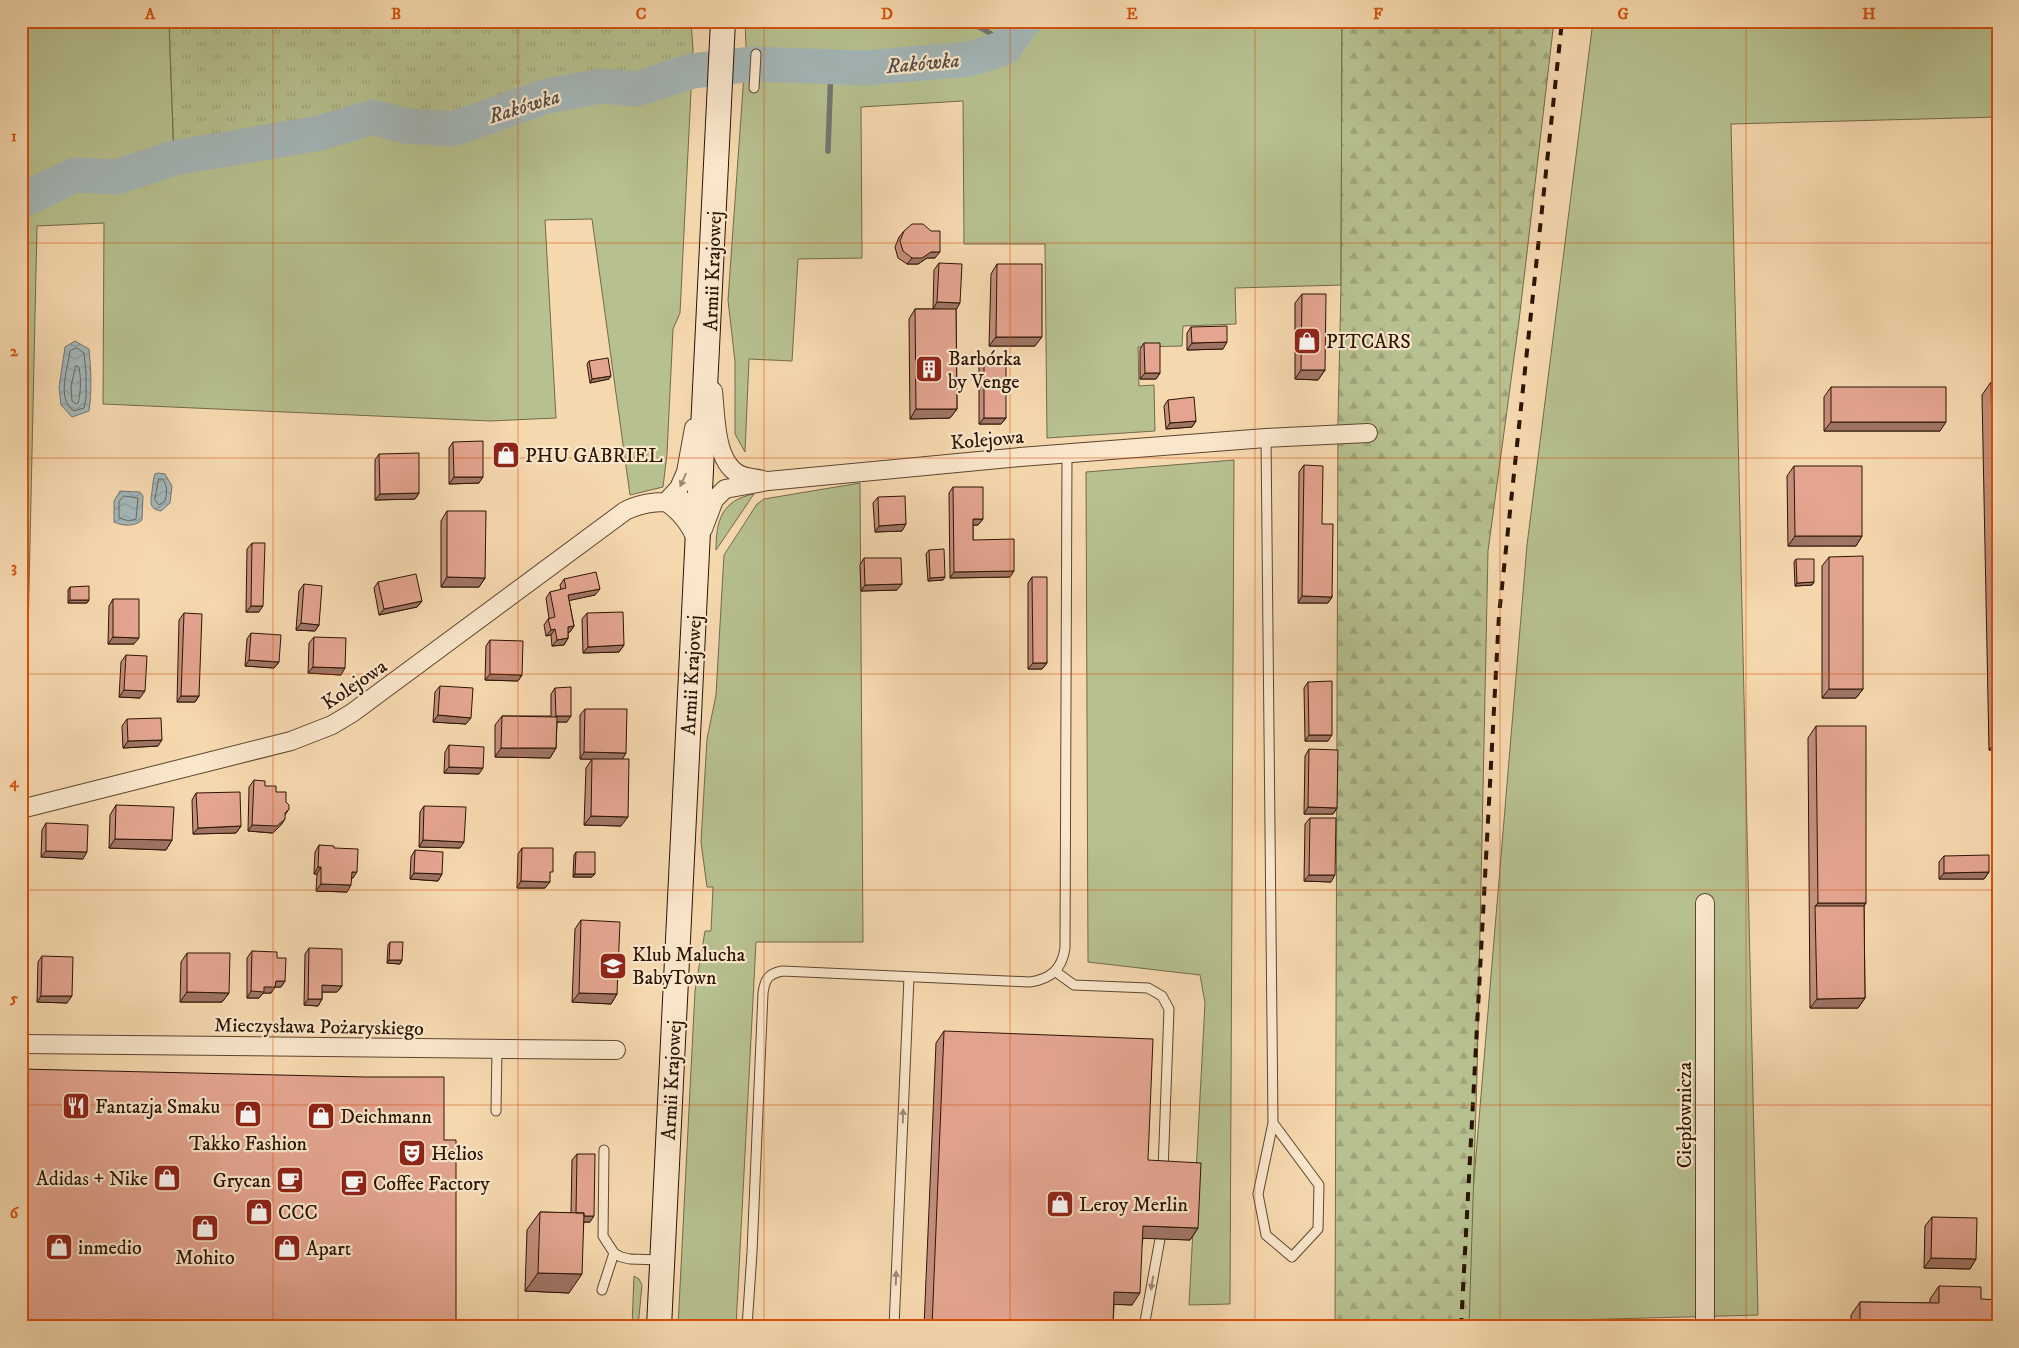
<svg xmlns="http://www.w3.org/2000/svg" width="2019" height="1348" viewBox="0 0 2019 1348" font-family="'IM FELL DW Pica',serif">
<defs>
<pattern id="forest-firs" width="22" height="20" patternUnits="userSpaceOnUse" patternTransform="scale(1.25)"><rect width="22" height="20" fill="#b7c08f"/><path d="M5 1l3.5 6h-7zM16 11l3.5 6h-7z" fill="#9ea47a"/></pattern>
<pattern id="park-tufts" width="24" height="20" patternUnits="userSpaceOnUse" patternTransform="scale(1.25)"><rect width="24" height="20" fill="#b7c08f"/><path d="M3 7l-1-3M5 7V3M7 7l1-3M15 17l-1-3M17 17v-4M19 17l1-3" fill="none" stroke="#9ea47a"/></pattern>
<pattern id="water-waves" width="16" height="10" patternUnits="userSpaceOnUse" patternTransform="scale(1.25)"><rect width="16" height="10" fill="#a3b6b7"/><path d="M0 5q4-4 8 0t8 0" fill="none" stroke="#8c9c9c"/></pattern>
</defs>
<rect width="100%" height="100%" fill="#f6d8af"/>
<filter id="stains"><feTurbulence type="fractalNoise" baseFrequency=".004" numOctaves="4"/><feColorMatrix values="0 0 0 0 .2 0 0 0 0 .09 0 0 0 0 .02 0 0 0 .5 -.17"/></filter>
<radialGradient id="worn" r=".72"><stop offset=".6" stop-color="#630" stop-opacity="0"/><stop offset="1" stop-color="#630" stop-opacity=".3"/></radialGradient>
<path fill="#b7c08f" stroke="#726a4a" d="M21,21H169L174,158L320,133L373,117L406,126L453,129L547,96L601,86L636,89L692,71L680,313L673,329L667,454L663,487L630,495L592,219L545,220L556,418L490,421L103,404L104,223L37,226L28,635L21,636Z
M745,21H1342L1341,285L1235,288L1236,324L1183,326L1182,346L1138,347L1139,386L1154,385L1155,431L1047,438L1045,244H964L963,101L861,107L862,258L798,259L792,361L749,359L745,452L735,434V362L728,300L746,46Z
M1593,21H1998V117L1731,124L1758,1315L1462,1323L1527,545Z
M1234,460L1230,1304L1189,1305L1205,1003L1200,975L1088,962L1086,472Z
M860,483L863,942H756L736,1327H678L695,991L705,931H711L713,887H707L701,842L707,739L716,695L724,555L757,504L764,499Z
M754,494L716,550C716,520 722,500 754,494Z
M634,1276L639,1279L642,1285L638,1327H632Z"/>
<path fill="url(#forest-firs)" stroke="#726a4a" d="M1342,21H1554L1519,321L1488,551L1477,1076L1469,1327H1335L1338,420L1341,285Z"/>
<path fill="url(#park-tufts)" stroke="#726a4a" d="M169,21H691L693,50L692,71L636,89L601,86L547,96L453,129L406,126L373,117L320,133L174,158Z"/>
<path fill="url(#water-waves)" stroke="#73756f" d="M75,341L89,349C91,370 92,390 89,411L72,417L61,405L59,387L65,347Z
M158,473L165,474L172,486L170,503L161,511C148,509 151,501 152,491C153,485 153,479 155,474Z
M120,491L140,492L143,496L142,520C135,527 122,526 114,522V501Z"/>
<g fill="none" stroke-linecap="round" stroke-linejoin="round">
<path stroke="#68655e" stroke-width="1" d="M77,348L84,353L86,373V398L84,408L74,411C56,400 68,368 70,351Z
M76,366L79,367C81,378 81,392 78,403L76,404L72,401L71,387Z
M159,479H162C168,485 167,493 165,501L159,505L155,500Z
M124,496L138,498L136,519L129,521L119,518V502Z"/>
<path stroke="#73756f" stroke-width="5.5" d="M967,21C980,28 997,34 1004,48
M828,151L831,67"/>
<path stroke="#a3b6b7" stroke-width="35" d="M21,201L75,175L116,177L174,158L320,133L373,117L406,126L453,129L547,96L601,86L636,89L692,71L753,64L864,68L969,59L1004,48L1024,21"/>
<g stroke="#5e452f" stroke-width="11">
<path id="lane" d="M754,88L756,54
M1266,438L1273,1123L1258,1194L1266,1235L1292,1257L1318,1229L1319,1185L1273,1123
M1056,972L1074,985L1148,988L1162,996L1169,1009L1163,1171
M496,1111L497,1049
M604,1150L603,1236L614,1253L621,1257L630,1259L661,1260
M602,1290L614,1253
M747,1327L752,1252L763,993C765,979 768,974 782,971L1030,982C1051,979 1062,969 1065,948L1067,455
M894,1327L909,977
M1144,1327L1160,1239"/>
</g>
<g stroke="#5e452f" stroke-width="20">
<path id="street" d="M713,391C716,416 714,466 743,476C749,478 756,478 763,480
M666,502L679,488L686,472L694,428
M666,502C681,512 691,525 697,542
M703,529L714,500L725,489L768,481L1020,457L1266,438L1368,433
M21,809L291,741L332,725L352,713L625,511C648,499 674,502 699,502
M21,1044L616,1050
M1705,1327V903"/>
</g>
<g stroke="#2c1404" stroke-width="26">
<path id="secondary" d="M659,1327L723,21"/>
</g>
<use href="#lane" stroke="#f9e6cb" stroke-width="9"/>
<use href="#street" stroke="#f9e6cb" stroke-width="18"/>
<use href="#secondary" stroke="#f9e6cb" stroke-width="24"/>
<path stroke="#2c1404" stroke-width="4" stroke-dasharray="9 9" stroke-linecap="butt" d="M1461,1327L1499,615L1562,21"/>
</g>
<path fill="#c48e7c" stroke="#2c1404" d="M904,231L935,258H927L918,264H907L898,258L895,247L899,237Z
M939,263L956,309L957,409L950,418L910,419L909,319L915,309H933L934,270Z
M997,264L1035,346H989L991,274Z
M1302,294L1325,370L1318,380L1295,379V303Z
M1191,327L1223,349L1187,350V333Z
M1144,343L1160,373L1156,379H1140V349Z
M984,360L1006,418L1001,424H979V366Z
M589,361L609,379L590,383L587,364Z
M1991,382H1998V750H1989L1982,395Z
M1831,387L1940,431H1824V397Z
M1168,400L1196,421L1192,427L1166,429L1164,406Z
M453,442L479,483L449,484V448Z
M379,454L419,493L415,499L375,500V460Z
M1304,465L1322,524L1332,597L1328,603H1298L1299,472Z
M1794,466L1862,536L1856,546H1788L1787,476Z
M953,487L983,519L978,525H973V540L1010,577L950,578L949,493Z
M878,497L902,531L875,532L873,503Z
M447,511L485,578L479,587H441V521Z
M252,543L259,612H246L247,549Z
M929,550L943,580L928,581L926,554Z
M1829,557L1863,689L1856,698H1822V566Z
M864,558L897,590L861,591L860,565Z
M1796,559L1814,582L1812,585L1795,586L1794,562Z
M1032,577L1047,663L1042,669H1028V583Z
M564,579L595,595L569,600L574,626L570,632H568V638L564,645L552,646L551,635L546,636L544,625L548,619L549,618L546,598L550,592L561,590L560,585Z
M378,582L422,601L417,607L379,615L374,588Z
M304,584L319,625L315,631L296,630L299,591Z
M70,587L89,600L87,603H68V590Z
M113,599L134,644H108L109,606Z
M184,613L199,696L195,702H177L179,620Z
M587,613L624,645L619,652L583,653L582,619Z
M251,633L279,662L274,668L245,666L247,639Z
M314,637L341,675L308,673L309,643Z
M490,640L522,675L518,681L485,680L486,646Z
M126,655L140,698L119,697L121,662Z
M1308,682L1328,741H1305L1304,688Z
M440,686L466,724L433,722L435,692Z
M555,688L567,722H557L556,748L550,758L495,757V725L502,716H551V694Z
M585,709L622,759L621,826L584,825L586,768L592,759H580V715Z
M127,719L158,746L123,748L122,726Z
M1816,726L1866,903L1864,906L1865,998L1858,1008H1810L1808,738Z
M449,745L479,774L444,773L445,752Z
M1309,749L1337,808L1333,814H1304L1305,756Z
M254,780L276,792L286,802L289,809L285,815L281,825L273,833L248,831L249,787Z
M196,793L241,826L236,833L193,834L192,800Z
M116,805L172,840L166,850L109,848L110,815Z
M424,806L460,848L419,847L420,812Z
M1310,818L1331,882L1304,881L1305,824Z
M46,823L83,859L41,857L42,830Z
M319,845L334,848L353,878H351L347,892L316,891L317,874H314L315,852Z
M522,848L550,877L545,888H517L518,854Z
M415,850L442,874L438,881L410,879L411,857Z
M576,852L592,877H573L574,855Z
M1944,856L1989,872L1984,879H1939V862Z
M581,920L617,994L611,1004L572,1002L575,929Z
M390,942L402,960L400,964L387,963L388,945Z
M309,948L342,986L337,992H322V999L318,1006L304,1005L305,954Z
M252,951L277,958L285,981L281,987H275L271,993H263L259,998H247V958Z
M187,953L229,993L222,1002H180L181,962Z
M42,956L67,1003L37,1002L38,962Z
M944,1031L1148,1160L1198,1228L1190,1240L1143,1238L1132,1305L1114,1304L1113,1327H924L936,1043Z
M577,1154L590,1222H584L569,1293L525,1291L527,1230L540,1212L571,1213L572,1160Z
M1932,1217L1976,1259L1970,1269L1924,1268L1925,1226Z
M1939,1286L1981,1299L1998,1327H1851V1315L1860,1302L1930,1303V1299Z"/>
<path fill="#a07465" stroke="#2c1404" d="M931,252H940L935,258H927L918,264H907L912,258Z
M937,302L960,303L956,310L933,309Z
M996,337H1042L1035,346H989Z
M1227,342L1223,349L1187,350L1192,343Z
M1301,370H1325L1318,380L1295,379Z
M1145,373H1160L1156,379H1140Z
M611,376L609,379L590,383L592,379Z
M916,409H957L950,418L910,419Z
M984,418H1006L1001,424H979Z
M1196,421L1192,427L1166,429L1170,423Z
M1831,422H1946L1940,431H1824Z
M454,477H483L479,483L449,484Z
M419,493L415,499L375,500L380,494Z
M973,519H983L978,525H969Z
M906,524L902,531L875,532L879,526Z
M1795,536H1862L1856,546H1788Z
M1014,571L1010,577L950,578L954,572Z
M447,577L485,578L479,587H441Z
M945,577L943,580L928,581L930,578Z
M1814,582L1812,585L1795,586L1797,583Z
M902,584L897,590L861,591L865,585Z
M600,589L595,595L563,602L568,595Z
M1302,596L1332,597L1328,603H1298Z
M70,600H89L87,603H68Z
M422,601L417,607L379,615L384,609Z
M251,606H263L259,612H246Z
M301,623L319,625L315,631L296,630Z
M574,626L570,632L563,633L568,627Z
M555,629L551,635L546,636L551,630Z
M113,637L139,638L134,644H108Z
M568,638L564,645L552,646L557,640Z
M624,645L619,652L583,653L588,647Z
M249,660L279,662L274,668L245,666Z
M1033,663H1047L1042,669H1028Z
M313,667L345,668L341,675L308,673Z
M490,674L522,675L518,681L485,680Z
M1829,689H1863L1856,698H1822Z
M124,690L145,691L140,698L119,697Z
M181,696H199L195,702H177Z
M438,715L471,718L466,724L433,722Z
M556,716H571L567,722H551Z
M1309,735H1332L1328,741H1305Z
M1998,738V750H1989Z
M162,740L158,746L123,748L128,741Z
M501,748H556L550,758L495,757Z
M21,752H28L21,762Z
M584,752L626,753L622,760L580,759Z
M449,767L483,768L479,774L444,773Z
M1308,807L1337,808L1333,814H1304Z
M591,816L628,817L621,826L584,825Z
M285,819L281,825L273,833L248,831L252,825Z
M241,826L236,833L193,834L198,828Z
M115,839L172,840L166,850L109,848Z
M423,840L464,842L460,848L419,847Z
M46,851L87,852L83,859L41,857Z
M318,867H321L317,874H314Z
M352,872H357L353,878H347Z
M1989,872L1984,879H1939L1944,873Z
M414,873L442,874L438,881L410,879Z
M575,874H595L592,877H573Z
M1309,875H1335L1331,882L1304,881Z
M521,881L550,882L545,888H517Z
M321,884L351,885L347,892L316,891Z
M1818,903H1866L1857,915L1815,906Z
M389,960H402L400,964L387,963Z
M276,981H285L281,987H275L271,993H263L259,998H247L251,991Z
M322,985L342,986L337,992H318Z
M187,992L229,993L222,1002H180Z
M579,993L617,994L611,1004L572,1002Z
M41,996H72L67,1003L37,1002Z
M1865,998L1858,1008H1810L1817,999Z
M308,999H322L318,1006L304,1005Z
M576,1216H594L590,1222H571Z
M1143,1226L1198,1228L1190,1240L1134,1238Z
M1931,1258L1976,1259L1970,1269L1924,1268Z
M538,1273L582,1274L569,1293L525,1291Z
M1114,1292L1140,1293L1132,1305L1106,1304Z"/>
<path fill="#e4a590" stroke="#2c1404" d="M912,224H923L931,231H940V252H931L922,258H912L903,251L900,241L904,231Z
M939,263L962,264L960,303L937,302Z
M997,264H1042V337H996Z
M1302,294H1326L1325,370H1301Z
M915,309H956L957,409H916Z
M1227,326V342L1192,343L1191,327Z
M1144,343H1160V373H1145Z
M608,358L611,376L592,379L589,361Z
M1006,359V418H984V360Z
M1991,382H1998V738Z
M1831,387H1946V422H1831Z
M1194,397L1196,421L1170,423L1168,400Z
M483,441V477H454L453,442Z
M419,453V493L380,494L379,454Z
M1304,465L1323,466L1322,524H1333L1332,597L1302,596Z
M1794,466H1862V536H1795Z
M953,487H983V519H973V540L1014,539V571L954,572Z
M905,496L906,524L879,526L878,497Z
M447,511H486L485,578L447,577Z
M252,543H265L263,606H251Z
M944,549L945,577L930,578L929,550Z
M1863,556V689H1829V557Z
M864,558H901L902,584L865,585Z
M1796,559H1814V582L1797,583Z
M596,572L600,589L568,595L574,626L568,627V638L557,640L555,629L551,630L548,619L555,617L550,592L566,588L564,579Z
M416,574L422,601L384,609L378,582Z
M1032,577H1047V663H1033Z
M304,584L322,586L319,625L301,623Z
M89,586V600H70V587Z
M113,599H139V638L113,637Z
M623,612L624,645L588,647L587,613Z
M184,613L202,614L199,696H181Z
M251,633L281,635L279,662L249,660Z
M314,637L346,638L345,668L313,667Z
M490,640L523,641L522,675L490,674Z
M126,655L147,656L145,691L124,690Z
M1332,681V735H1309L1308,682Z
M440,686L473,688L471,718L438,715Z
M571,687V716H556L555,688Z
M21,707H27L28,752H21Z
M585,709H627L626,753L584,752Z
M502,716L557,717L556,748H501Z
M161,718L162,740L128,741L127,719Z
M1816,726H1866V903H1818Z
M449,745L484,747L483,768L449,767Z
M1309,749L1338,750L1337,808L1308,807Z
M592,759H629L628,817L591,816Z
M254,780L265,781V786H276V792H286V802L289,805V809L285,813V819L277,826L252,825Z
M240,792L241,826L198,828L196,793Z
M116,805L174,807L172,840L115,839Z
M424,806L466,807L464,842L423,840Z
M1310,818H1336L1335,875H1309Z
M46,823L88,825L87,852L46,851Z
M21,843H23L22,877H21Z
M319,845L334,846V848L358,849L357,872H352L351,885L321,884V867H318Z
M522,848H553V872H550V882L521,881Z
M415,850L443,852L442,874L414,873Z
M576,852H595V874H575Z
M1989,855V872L1944,873V856Z
M1815,906H1864L1865,998L1817,999Z
M581,920L620,922L617,994L579,993Z
M390,942H403L402,960H389Z
M309,948L342,949V986L322,985V999H308Z
M252,951L277,952V958H286L285,981H276L275,987H264V992L251,991Z
M187,953H230L229,993L187,992Z
M42,956L73,957L72,996H41Z
M944,1031L1153,1039L1148,1160L1201,1163L1198,1228L1143,1226L1140,1293L1114,1292L1113,1327H932Z
M21,1069L365,1077H444V1140H456V1327H21Z
M577,1154H595L594,1216H584V1213H576Z
M540,1212L584,1213L582,1274L538,1273Z
M1932,1217L1977,1218L1976,1259L1931,1258Z
M1939,1286L1981,1287V1299L1998,1300V1327H1860V1302L1939,1303Z"/>
<defs><path id="oneway-solid" d="M-6-.8H1V-3.2L6.5 0L1 3.2V.8H-6Z" transform="scale(1.25)"/></defs>
<g fill="#9d8871">
<use href="#oneway-solid" transform="translate(683 480) rotate(114)"/>
<use href="#oneway-solid" transform="translate(903 1116) rotate(-88)"/>
<use href="#oneway-solid" transform="translate(896 1278) rotate(-88)"/>
<use href="#oneway-solid" transform="translate(1152 1283) rotate(100)"/>
</g>
<path fill="none" stroke="#d5520b" stroke-width="1" stroke-opacity="0.55" d="M273,21V1327M518,21V1327M764,21V1327M1010,21V1327M1255,21V1327M1500,21V1327M1746,21V1327M21,243H1998M21,458H1998M21,674H1998M21,890H1998M21,1105H1998"/>
<defs>
<g id="shop-square" transform="scale(1.4375)"><rect x="-9" y="-9" width="18" height="18" rx="4" fill="#8f2418" stroke="#f9e6cb"/><path d="M-5-2.5h2.3a2.7 3.5 0 0 1 5.4 0H5L5.5 6h-11ZM-1.5-2.5h3a1.5 2.3 0 0 0-3 0Z" fill="#fff"/></g>
<g id="building-square" transform="scale(1.4375)"><rect x="-9" y="-9" width="18" height="18" rx="4" fill="#8f2418" stroke="#f9e6cb"/><path d="M-4-6H4V6H1V3H-1V6H-4ZM-2.5-4.3h1.7v1.8h-1.7ZM.8-4.3h1.7v1.8H.8ZM-2.5-1h1.7V.8h-1.7ZM.8-1h1.7V.8H.8Z" fill="#fff"/></g>
<g id="school-square" transform="scale(1.4375)"><rect x="-9" y="-9" width="18" height="18" rx="4" fill="#8f2418" stroke="#f9e6cb"/><path d="M0-5L7-2L0 1L-7-2ZM-4 1L0 2.5L4 1V4Q0 6-4 4Z" fill="#fff"/></g>
<g id="restaurant-square" transform="scale(1.4375)"><rect x="-9" y="-9" width="18" height="18" rx="4" fill="#8f2418" stroke="#f9e6cb"/><path d="M-5-6h1v4h1v-4h1v4h1v-4h1v5L-1.5 .5V6h-2V.5L-5-1ZM5-6V6H3V1.5H1.5Q1.5-4 5-6Z" fill="#fff"/></g>
<g id="theatre-square" transform="scale(1.4375)"><rect x="-9" y="-9" width="18" height="18" rx="4" fill="#8f2418" stroke="#f9e6cb"/><path d="M-5-5.5Q0-4 5-5.5V0Q5 5 0 6Q-5 5-5 0ZM-3.3-2.5H-1v1.5H-3.3ZM1-2.5H3.3v1.5H1ZM-2.8 1Q0 5.5 2.8 1Z" fill="#fff"/></g>
<g id="cafe-square" transform="scale(1.4375)"><rect x="-9" y="-9" width="18" height="18" rx="4" fill="#8f2418" stroke="#f9e6cb"/><path d="M-5.5-4.5H6V0H3Q3 3.5 0 3.5H-2.5Q-5.5 3.5-5.5 0ZM3-3.2v2h1.7v-2ZM-6 4.5H4V6H-6Z" fill="#fff"/></g>
</defs>
<g fill-rule="evenodd">
<use href="#shop-square" x="1307" y="341"/>
<use href="#building-square" x="929" y="369"/>
<use href="#shop-square" x="506" y="455"/>
<use href="#school-square" x="613" y="966"/>
<use href="#restaurant-square" x="76" y="1106"/>
<use href="#shop-square" x="248" y="1114"/>
<use href="#shop-square" x="321" y="1116"/>
<use href="#theatre-square" x="412" y="1153"/>
<use href="#shop-square" x="167" y="1178"/>
<use href="#cafe-square" x="290" y="1180"/>
<use href="#cafe-square" x="354" y="1183"/>
<use href="#shop-square" x="1060" y="1204"/>
<use href="#shop-square" x="259" y="1212"/>
<use href="#shop-square" x="205" y="1228"/>
<use href="#shop-square" x="59" y="1247"/>
<use href="#shop-square" x="287" y="1248"/>
</g>
<g text-anchor="middle" stroke-width="4.5" stroke-linejoin="round" paint-order="stroke">
<g font-size="20" fill="#2c1404" stroke="#f9e6cb">
<text transform="translate(712 271) rotate(-88)" y="7">Armii Krajowej</text>
<text transform="translate(987 439) rotate(-5)" y="7">Kolejowa</text>
<text transform="translate(691 675) rotate(-87)" y="7">Armii Krajowej</text>
<text transform="translate(354 684) rotate(-34)" y="7">Kolejowa</text>
<text transform="translate(319 1026) rotate(1)" y="7">Mieczysława Pożaryskiego</text>
<text transform="translate(671 1080) rotate(-87)" y="7">Armii Krajowej</text>
<text transform="translate(1684 1115) rotate(-90)" y="7">Ciepłownicza</text>
</g>
<g font-size="20" fill="#2c1404" stroke="#f9e6cb" text-anchor="start">
<text x="1326" y="348">PITCARS</text>
<text x="948" y="365">Barbórka<tspan x="948" dy="23">by Venge</tspan></text>
<text x="525" y="462">PHU GABRIEL</text>
<text x="632" y="961">Klub Malucha<tspan x="632" dy="23">BabyTown</tspan></text>
<text x="95" y="1113">Fantazja Smaku</text>
<text x="340" y="1123">Deichmann</text>
<text x="248" y="1150" text-anchor="middle">Takko Fashion</text>
<text x="431" y="1160">Helios</text>
<text x="148" y="1185" text-anchor="end">Adidas + Nike</text>
<text x="271" y="1187" text-anchor="end">Grycan</text>
<text x="373" y="1190">Coffee Factory</text>
<text x="1079" y="1211">Leroy Merlin</text>
<text x="278" y="1219">CCC</text>
<text x="78" y="1254">inmedio</text>
<text x="306" y="1255">Apart</text>
<text x="205" y="1264" text-anchor="middle">Mohito</text>
</g>
<g font-size="21" font-style="italic" fill="#564d43" stroke="#f9e6cb">
<text transform="translate(923 63) rotate(-5)" y="7">Rakówka</text>
<text transform="translate(524 106) rotate(-17)" y="7">Rakówka</text>
</g>
</g>
<rect width="2019" height="1348" fill="none" stroke="#f6d8af" stroke-width="55"/>
<rect x="28" y="28" width="1964" height="1292" fill="none" stroke="#d5520b" stroke-width="2"/>
<g font-size="16" text-anchor="middle" font-weight="bold" fill="#d5520b">
<text x="150" y="19">A</text>
<text x="396" y="19">B</text>
<text x="641" y="19">C</text>
<text x="887" y="19">D</text>
<text x="1132" y="19">E</text>
<text x="1378" y="19">F</text>
<text x="1623" y="19">G</text>
<text x="1869" y="19">H</text>
<text x="14" y="141">1</text>
<text x="14" y="356">2</text>
<text x="14" y="572">3</text>
<text x="14" y="787">4</text>
<text x="14" y="1003">5</text>
<text x="14" y="1218">6</text>
</g>
<rect width="100%" height="100%" filter="url(#stains)"/>
<rect width="100%" height="100%" fill="url(#worn)"/>
</svg>
